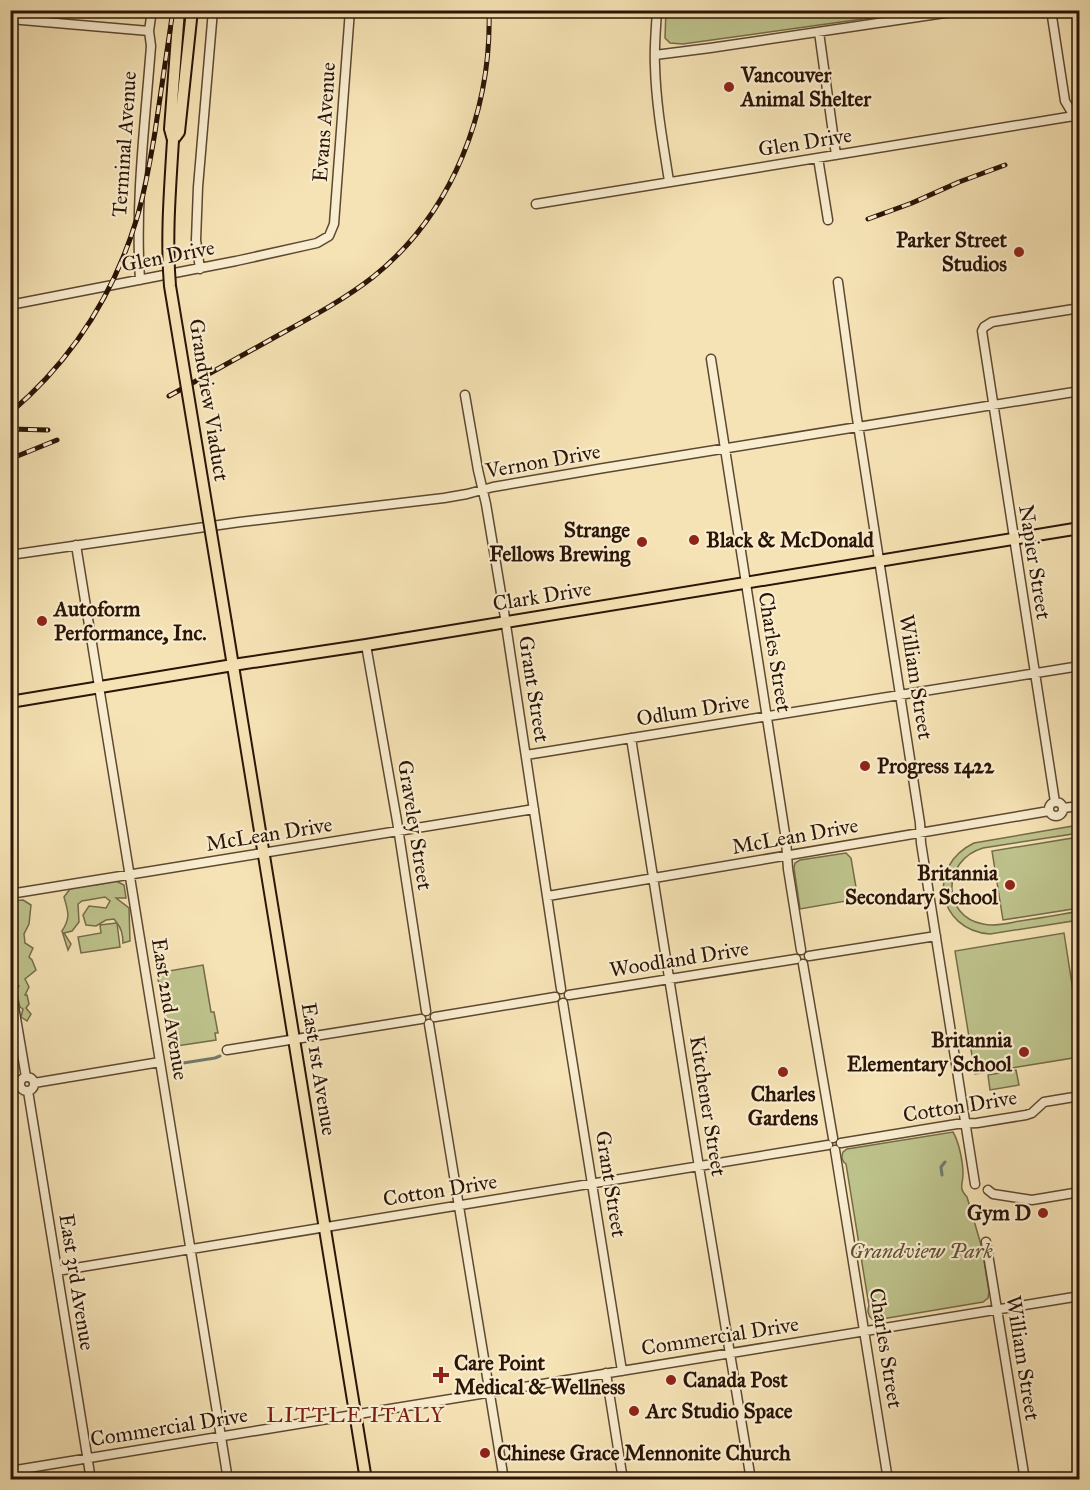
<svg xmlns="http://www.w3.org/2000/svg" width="1090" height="1490" viewBox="0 0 1090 1490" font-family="'IM FELL Great Primer',serif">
<rect width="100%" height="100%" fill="#f6e3b5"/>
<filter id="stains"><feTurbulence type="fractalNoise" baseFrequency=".00333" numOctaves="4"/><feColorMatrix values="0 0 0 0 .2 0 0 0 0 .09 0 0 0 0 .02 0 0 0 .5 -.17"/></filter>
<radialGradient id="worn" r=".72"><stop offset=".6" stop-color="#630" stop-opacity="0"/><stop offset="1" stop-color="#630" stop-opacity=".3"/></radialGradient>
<path fill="#bec38c" stroke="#746c49" stroke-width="1.5" d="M666,10H920V11L683,44L670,43L665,38Z
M1079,825V833L983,848C942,860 941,916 983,924C995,927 1008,923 1020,921C1040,918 1060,915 1079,911V920L990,934C937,930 926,866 974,843Z
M1079,837V908L1003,920L992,851Z
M846,853L851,858L858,899L800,909L794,868L795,863L800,860Z
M85,880L96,885L116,881L124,885L126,898H116L129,908L130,941L123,943C123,935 122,929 117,923L120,947L81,953L78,937L101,933L100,925L117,923L114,919L106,920L96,926L86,925L83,915L89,906L106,908L110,901L105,897L82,901L78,904L79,922L72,931L64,933L71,944L68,950L62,931C71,917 68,912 64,897L70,889Z
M23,900L31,905L29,924L24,934L25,943L33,948L29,957L32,960L36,970L25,979L29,987L25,995H27L29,1004L26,1008L31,1014L27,1021L21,1017L23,1009L20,1007L16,991L19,986L16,985L12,968L16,963L12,961C10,952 10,945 14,937L11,936V901Z
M1064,933L1079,1029V1057L975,1074L955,951Z
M203,965L211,1012H214L218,1033H215L216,1040L170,1047L157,973Z
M1016,1070L1019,1085L990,1090L988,1075Z
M953,1132C959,1142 963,1162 963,1174C963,1185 958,1187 967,1197L982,1248L989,1292L988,1298L983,1302L876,1320L872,1319C868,1316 867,1310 869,1306L846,1164C842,1161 841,1157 843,1152L847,1149Z"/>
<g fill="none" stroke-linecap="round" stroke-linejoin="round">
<path stroke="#6f7a6c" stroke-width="3" d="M177,1064L215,1058L220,1056
M942,1175L941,1167L945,1162"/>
<g stroke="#5d4832" stroke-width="11">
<path id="minor" d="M657,10C656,29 654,48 655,66C656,105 663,143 669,181
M1051,10L1065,101L1074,116L1080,121
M10,19L149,31
M819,32L836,155
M655,55L710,48L965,10
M818,158L828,220
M536,204L1080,115
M200,269L196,240L198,187L213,10
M140,280C135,202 145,124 151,46L149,31L152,10
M838,282L856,412L920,823L921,843L975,1184
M10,305L236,261L317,243L329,236L334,224L350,10
M711,359L786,840L788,869L801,950
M465,395L478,470L486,504L503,605L561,989
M76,545L228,1480
M10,555L240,522L444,498L467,494L493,487L604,468L1080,391
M366,645L397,821L426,1011
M631,738L699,1167L751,1480
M526,755L1080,666
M1049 809a7 7 0 1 1 14 0a7 7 0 1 1-14 0Z
M1055,802L982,331L984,327L992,322L1080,308
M1063,808L1080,806
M10,894L534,809
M548,896L1049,811
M809,956L936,936
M803,964L833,1138
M10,983L26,1077
M569,995L796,959
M563,1003L622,1371
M435,1017L555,997
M429,1024L504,1480
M227,1050L421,1019
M20 1084a7 7 0 1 1 14 0a7 7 0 1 1-14 0Z
M34,1083L160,1062
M10,1087L20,1085
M28,1091L91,1480
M841,1143L957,1124L977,1123L1026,1115L1032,1113L1044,1102L1080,1096
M835,1150L888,1480
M988,1190L993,1194L1032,1200L1080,1192
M986,1242L1025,1480
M57,1271L828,1145
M606,1373L623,1480
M10,1471L1080,1296"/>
</g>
<g stroke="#2a1406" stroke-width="14">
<path id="major" d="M173,140L179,132L192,10
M173,140L170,129L179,10
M226,623L366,1480
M10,702L233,665L366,645L1080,528"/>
</g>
<use href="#minor" stroke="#f9edcf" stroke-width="8"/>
<use href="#major" stroke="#f6e3b5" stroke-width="10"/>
<g stroke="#2a1406" stroke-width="5">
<path id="rail" d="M868,219L912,203L959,182L1005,165
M169,396C202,378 235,359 268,341C304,321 341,302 373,277C453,213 492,110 489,10
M10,413C70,362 113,296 136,221C145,192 150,162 155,132C161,92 167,51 173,10
M10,429L48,430
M10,459L57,440"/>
</g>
<use href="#rail" stroke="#f9edcf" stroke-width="3" stroke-dasharray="9" stroke-linecap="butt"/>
<g stroke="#2a1406" stroke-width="14" stroke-linecap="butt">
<path id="major-bridge" d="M173,140C170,190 166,237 170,286L226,623"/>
</g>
<use href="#major-bridge" stroke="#f6e3b5" stroke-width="10"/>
</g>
<g fill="#8f2418" stroke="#f9edcf" stroke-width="2">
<circle cx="729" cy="87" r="6"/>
<circle cx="1019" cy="252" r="6"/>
<circle cx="694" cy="540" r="6"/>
<circle cx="642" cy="542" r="6"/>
<circle cx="42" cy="621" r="6"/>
<circle cx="865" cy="766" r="6"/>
<circle cx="1010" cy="885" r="6"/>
<circle cx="1024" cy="1052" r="6"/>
<circle cx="783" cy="1072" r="6"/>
<circle cx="1043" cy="1213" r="6"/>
<path d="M438 1366h6v6h6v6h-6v6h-6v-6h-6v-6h6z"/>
<circle cx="671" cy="1380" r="6"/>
<circle cx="634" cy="1411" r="6"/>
<circle cx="485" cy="1453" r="6"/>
</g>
<g text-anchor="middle" stroke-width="4.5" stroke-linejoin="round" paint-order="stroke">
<g font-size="21" font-weight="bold" fill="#2a1406" stroke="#f9edcf" text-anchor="start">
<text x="741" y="82">Vancouver<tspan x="741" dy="24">Animal Shelter</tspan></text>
<text x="1007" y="247" text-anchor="end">Parker Street<tspan x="1007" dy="24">Studios</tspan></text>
<text x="630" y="537" text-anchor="end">Strange<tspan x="630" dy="24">Fellows Brewing</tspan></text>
<text x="706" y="547">Black &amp; McDonald</text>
<text x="54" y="616">Autoform<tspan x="54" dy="24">Performance, Inc.</tspan></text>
<text x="877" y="773">Progress 1422</text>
<text x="998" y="880" text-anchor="end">Britannia<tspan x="998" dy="24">Secondary School</tspan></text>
<text x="1012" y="1047" text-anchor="end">Britannia<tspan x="1012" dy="24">Elementary School</tspan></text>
<text x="783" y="1101" text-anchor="middle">Charles<tspan x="783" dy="24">Gardens</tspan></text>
<text x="1031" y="1220" text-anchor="end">Gym D</text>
<text x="454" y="1370">Care Point<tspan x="454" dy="24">Medical &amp; Wellness</tspan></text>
<text x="683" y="1387">Canada Post</text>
<text x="646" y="1418">Arc Studio Space</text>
<text x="497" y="1460">Chinese Grace Mennonite Church</text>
</g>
<g font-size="21" fill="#2a1406" stroke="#f9edcf">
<text transform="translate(324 122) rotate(-86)" y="7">Evans Avenue</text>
<text transform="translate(805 142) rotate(-9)" y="7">Glen Drive</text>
<text transform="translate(124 144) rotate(-86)" y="7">Terminal Avenue</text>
<text transform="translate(168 256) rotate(-11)" y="7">Glen Drive</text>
<text transform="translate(209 400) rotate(81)" y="7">Grandview Viaduct</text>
<text transform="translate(543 461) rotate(-10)" y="7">Vernon Drive</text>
<text transform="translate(1035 562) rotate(81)" y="7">Napier Street</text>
<text transform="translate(542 596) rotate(-9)" y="7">Clark Drive</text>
<text transform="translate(775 652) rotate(81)" y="7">Charles Street</text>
<text transform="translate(916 677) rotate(81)" y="7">William Street</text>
<text transform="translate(534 689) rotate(81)" y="7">Grant Street</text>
<text transform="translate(693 710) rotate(-9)" y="7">Odlum Drive</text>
<text transform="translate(415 825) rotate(81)" y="7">Graveley Street</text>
<text transform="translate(269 834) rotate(-9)" y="7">McLean Drive</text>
<text transform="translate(795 836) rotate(-10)" y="7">McLean Drive</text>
<text transform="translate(679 959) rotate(-9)" y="7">Woodland Drive</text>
<text transform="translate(170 1009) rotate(81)" y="7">East 2nd Avenue</text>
<text transform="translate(319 1069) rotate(81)" y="7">East 1st Avenue</text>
<text transform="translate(708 1106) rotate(81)" y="7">Kitchener Street</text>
<text transform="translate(960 1106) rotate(-9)" y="7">Cotton Drive</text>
<text transform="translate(611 1184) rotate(81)" y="7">Grant Street</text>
<text transform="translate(440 1190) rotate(-9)" y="7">Cotton Drive</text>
<text transform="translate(77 1282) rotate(81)" y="7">East 3rd Avenue</text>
<text transform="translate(720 1336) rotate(-9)" y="7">Commercial Drive</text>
<text transform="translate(886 1348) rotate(81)" y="7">Charles Street</text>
<text transform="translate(1023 1358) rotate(81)" y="7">William Street</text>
<text transform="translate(169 1427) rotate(-9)" y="7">Commercial Drive</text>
</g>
<g font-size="21" font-style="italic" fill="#5e5135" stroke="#f9edcf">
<text x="921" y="1258">Grandview Park</text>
</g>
<g font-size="22" letter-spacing="1.5" fill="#7a1f14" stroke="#f9edcf">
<text x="356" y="1422">LITTLE ITALY</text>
</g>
</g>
<rect width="1090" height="1490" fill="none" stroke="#f6e3b5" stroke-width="36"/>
<rect x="12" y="12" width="1066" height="1466" fill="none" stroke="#2a1406" stroke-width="3"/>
<rect x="18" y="18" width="1054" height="1454" fill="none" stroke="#2a1406" stroke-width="1.5"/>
<rect width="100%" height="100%" filter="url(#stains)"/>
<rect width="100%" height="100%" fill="url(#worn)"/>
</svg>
